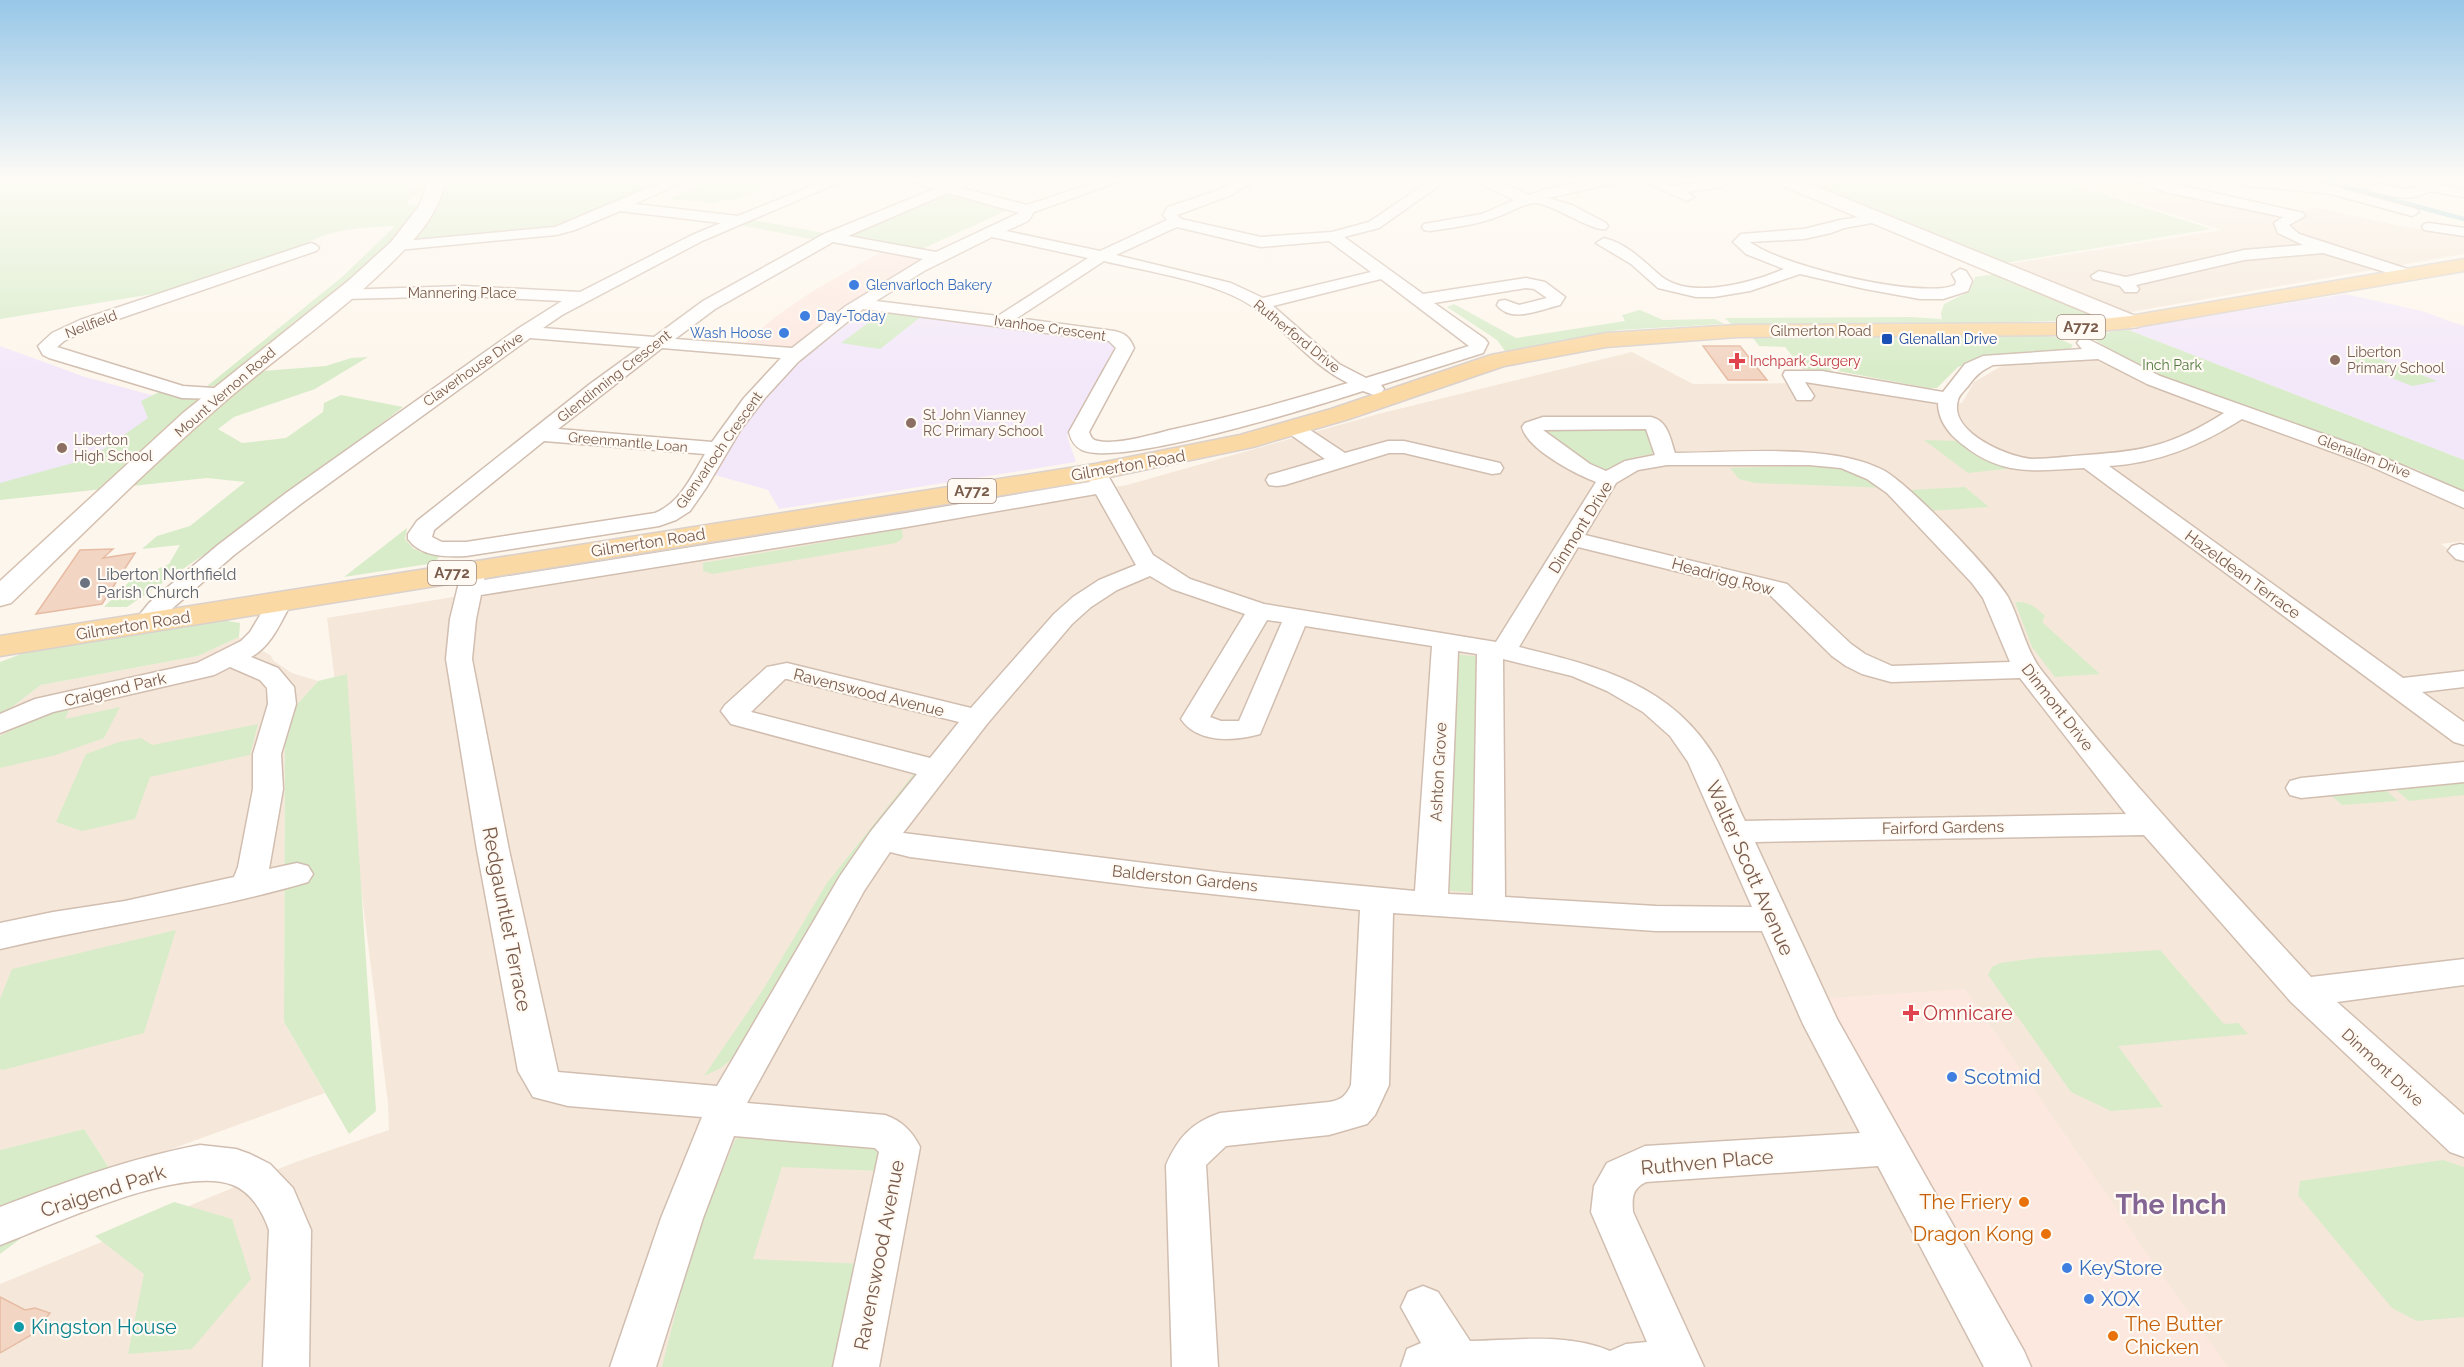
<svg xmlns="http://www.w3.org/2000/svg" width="2464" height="1367" viewBox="0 0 2464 1367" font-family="Raleway,sans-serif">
<rect width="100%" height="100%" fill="#fdf6ec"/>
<path fill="#f5e8da" d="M2064,180H2154L2299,211L2318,208L2409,228L2464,236V254L2130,312L2120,311L2001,265L2222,230Z
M1632,352L1693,384L1818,383L1962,403L1974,382L2007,363L2093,359L2278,429L2391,469L2464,506V541L2441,544L2464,560V1367H0V1284L293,1163L389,1130L388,1103L327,618L1127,485L1378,414Z
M239,637L270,655L274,661L292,673L318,681L285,718L284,1022L325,1093L111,1171L84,1129L0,1150V716L41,685L198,656Z"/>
<path fill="#fde8e0" d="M879,253L923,260L794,349L745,343L775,317L813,291Z
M1965,989L2159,1271L2228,1367H2022L1818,999Z"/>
<path fill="#f3e8fa" d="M2346,294L2421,311L2464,326V460L2126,329Z
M887,311L1099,337L1114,343L1115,353L1067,436L1076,462L779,509L768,490L715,475L754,409L805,357L859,315Z
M0,346L85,377L181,403L70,491L0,498Z"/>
<path fill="#d8ecc9" d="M0,180H240L246,182L299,180L291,184L300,185L309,180H391L403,181L409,187L408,190L429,188L427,191L410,197L407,205L420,206C367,278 288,330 218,385L206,387L342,277L395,226C357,227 321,230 290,253L184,289L0,319Z
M447,180H673L563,227L411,243L437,210Z
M722,180H788L730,201L723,200L716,203L669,199L709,182Z
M1797,180H2059L2211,229L2000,264Z
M943,195H958L1008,210L924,248L915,249L849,236L851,233Z
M753,220L829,234L816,240L740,225Z
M2002,273L2096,315L2082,320L1943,324L1732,325L1725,318L1911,317L1941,319L1942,322L1941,313L1944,304L1970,291L1975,277Z
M1454,304L1516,338L1625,321L1622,315L1640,310L1663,320L1715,319L1724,324L1618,330L1505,351L1497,340L1447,307Z
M884,311L922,316L880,349L841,343Z
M2126,329L2464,460V493L2418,470L2165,380L2120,358L2090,336Z
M2043,336L2056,337L2073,345L2071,348L2065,350L2068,352L1988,357L1958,367L1937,388H1928L1838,371L1803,369L1785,347L1759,346L1753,338Z
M2372,356L2437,381L2412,386L2349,361Z
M368,357L315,389L234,417L218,429L242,443L286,438L323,412L324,403L341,395L403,407L265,513L127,607H104L130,581L169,564L180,545L142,549L157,536L190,526L245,482L207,478L0,500V483L91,458L148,418L141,401L159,392L199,400L192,409L211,408L263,371L326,366L351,358Z
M1640,425L1651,431L1658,453C1638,456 1621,460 1604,471L1591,468L1543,430L1549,426Z
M1924,440L1960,441L1977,455L2015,468L1968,473Z
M1803,466C1840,467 1854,470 1887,488L1755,483L1739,479L1730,468Z
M1965,487L1989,507L1929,511L1909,490Z
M1008,494L1009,498L493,583L497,577Z
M407,528L405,539L413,548L421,552L440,555L435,563L344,577Z
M902,529L903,538L896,543L713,574L703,571V563Z
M2015,602C2029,602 2035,606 2045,616L2042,622L2100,674L2055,677L2032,647Z
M217,619L240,623L239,637L198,656L41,685L0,716V662L24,653Z
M1454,654L1481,657L1479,893L1442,890Z
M347,674L376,1111L349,1134L284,1022L285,718L318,681Z
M70,707L65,719L120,707L104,738L56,755L0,768V736L45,713Z
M258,724L250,755L150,777L135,819L82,831L56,822L86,754L119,742L141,738L152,745Z
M916,771L926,773L737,1054L721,1068L704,1076L762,991L827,883Z
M2464,776V795L2409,801L2388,783Z
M2380,785L2398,801L2342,805L2324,789Z
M176,930L144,1033L3,1070L0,1069V999L12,969Z
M2160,950L2224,1024L2238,1023L2248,1034L2118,1046L2163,1107L2111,1111L2071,1092L1988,975L1992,967L2000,963L2035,958Z
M84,1129L111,1171L0,1254V1150Z
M749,1130L886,1149L882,1171L782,1167L753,1259L866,1264L847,1367H662L693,1243L735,1140Z
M2443,1160L2464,1167V1317L2417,1321L2392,1308L2298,1195L2300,1181Z
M174,1202L232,1219L251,1279L192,1349L128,1354L144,1274L95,1236Z"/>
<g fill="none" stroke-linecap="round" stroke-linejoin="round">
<path stroke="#a5d3da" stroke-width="4.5" d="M2319,180L2464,219"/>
</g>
<path fill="#f3d5c3" stroke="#e6bba3" stroke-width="1.5" d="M1703,346H1740L1767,380H1728Z
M113,549L103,558L135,553L102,604L36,614L80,550Z
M0,1297L25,1310L35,1308L50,1313L33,1334L0,1353Z"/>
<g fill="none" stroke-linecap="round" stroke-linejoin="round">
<g stroke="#d1beb0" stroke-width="3">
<path id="street" d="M667,180H686L635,204L738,216L826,180H845L702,241L562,315L543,328L654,337L703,301L824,234L934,189L907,180H931L946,184L955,180H974L961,188L1027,205L1102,180H1123L1034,212L1028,221L1006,231L1100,251L1167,220L1163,215L1168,207L1219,190L1239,180H1257L1229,196L1177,215L1181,219L1261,237L1332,232L1369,222L1431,180H1447L1379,228L1344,237L1423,294L1526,278L1545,282L1565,297L1560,305C1542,309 1511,324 1497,305L1499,301L1505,300L1519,305L1547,298L1534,289L1526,288L1434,303L1485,339L1488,343L1483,353L1381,385L1384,389L1381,393L1374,395L1363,391C1316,406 1119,468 1082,450C1074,446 1071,440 1069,432L1116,348L1109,341L863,309L798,362L765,398L741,429L706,488L690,511L676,520L659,526L466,556C446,557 421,557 408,539V534L417,521L590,384L641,347L530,338L302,503L234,555L167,613L155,628L146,631L137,628L133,623L149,603L218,545L286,493L519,328L562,301L464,296L344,299L336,294L338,290L464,286L580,292L692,235L721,223L620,211L575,230L556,235L398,250L390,245L393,242L555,227ZM948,193L1019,213L936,252L848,236ZM1177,227L1261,247L1329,241L1371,272L1263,298L1231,283L1116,255ZM992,237L1088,258L998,316L876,301L924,271ZM833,242L923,259L846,306L792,348L675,339L715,309ZM1104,261C1148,272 1221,282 1256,309C1289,333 1310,364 1348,383C1289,401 1230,417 1170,430C1151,435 1117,445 1098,441C1092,440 1091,437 1089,432L1134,348C1130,338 1125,333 1114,331L1017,318ZM1381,279L1469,346L1366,378L1339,364L1273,306ZM662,348L781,358L744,398L712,442L558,429ZM544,441L705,454C691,477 681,502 655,513L466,542H442L432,537L434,530Z
M1481,180H1495L1528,195C1558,185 1585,180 1616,180L1615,183L1548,198L1572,205L1606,223L1608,226L1606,229C1593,232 1556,206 1537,203C1529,202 1518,208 1511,211C1485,224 1458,227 1429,231L1424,230L1422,227L1424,224L1482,214L1514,200L1482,185Z
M1641,180H1660L1672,186L1726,180L1728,183L1721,187L1687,192L1694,197L1687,201Z
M2136,180H2157L2303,213L2305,216L2289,225L2299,234L2414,271L2416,274L2408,279L2323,253L2244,260L2136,285L2139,289L2137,292H2125L2120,286L2093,279L2091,276L2099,271L2126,277L2244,250L2303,245L2278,233L2274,223L2283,217L2165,192Z
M2299,180L2332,186L2417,209L2419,212L2412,216L2331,194L2242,185L2235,181Z
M2418,180H2432V183L2464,189V197L2429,191C2412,203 2390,196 2371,191L2369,188C2381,177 2403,196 2419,185Z
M1878,214L1885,218L1883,221L1844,228L1831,233L1804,239L1750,242C1778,265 1922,300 1955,285L1956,281L1952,274L1960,269L1966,271L1972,281L1968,291L1943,299H1920L1865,289L1800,274L1750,291L1714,297H1696L1658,288L1631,264L1596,243L1604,238C1628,244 1644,262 1662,277C1692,300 1753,282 1784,269L1746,254L1733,242L1741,234L1804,229L1840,220Z
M2429,223L2464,228V236L2424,230L2422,227L2424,224Z
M311,243L316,245L319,248L316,251L92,328L64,341L57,347L183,386L228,389L231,393L228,397L221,399L182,398L49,358L43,355L38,346L52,333L80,320Z
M2086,338L2160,376L2354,445L2464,492V508L2363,463L2242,419C2201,445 2159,463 2109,466L2403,678L2464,671V687L2422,692L2464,722V745L2454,742L2084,468C2031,471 1999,477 1956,439C1946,430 1938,417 1938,403L1805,382L1814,396L1811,400H1797L1783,375L1785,371H1822L1943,392L1965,364L1983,356L2082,349L2077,343L2080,339ZM2098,359L2147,384L2224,413C2173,445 2146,451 2087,455C2069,456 2050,459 2032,459C2008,457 1948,432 1958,400C1959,395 1966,389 1969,385C1976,375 1981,371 1993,365Z
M1543,417H1651C1668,421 1670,438 1675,453C1735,453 1828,443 1881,469C1907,481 1993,572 2008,597C2020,620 2026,651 2042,671C2127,779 2218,876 2311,977L2464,959V985L2337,1002L2464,1115V1157L2450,1152L2291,1002L2144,835L1755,842L1837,1019L2024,1351L2031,1367H1984L1878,1166L1646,1182C1632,1189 1632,1197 1633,1212L1704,1367H1401L1407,1349L1421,1343L1401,1307L1408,1292L1423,1286L1438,1292L1470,1341C1516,1340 1567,1333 1610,1351L1626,1344L1647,1342L1591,1212L1594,1186L1607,1163L1645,1146L1860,1133L1803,1024L1762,931H1656L1393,913L1389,1085L1375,1115L1367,1124L1329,1135L1226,1146L1206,1165L1218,1367H1172L1166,1165C1178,1138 1191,1123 1220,1113L1329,1102C1341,1100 1346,1096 1351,1085L1360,910L1146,887L910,857L890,852L864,891L747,1103L885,1115C902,1121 912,1131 920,1147L879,1367H833L879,1152L875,1148L734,1136L703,1218L656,1367H610L661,1218L702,1117L568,1106L533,1097L518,1071L477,850L446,659L450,619L462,570L466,565L474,563L482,565L486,570L484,580L906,513L1090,482L1084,472L1087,467L1095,466L1103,467L1106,472L1153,555L1190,579L1264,604L1496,642L1596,482C1575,474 1527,449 1522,427L1525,423ZM1646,429L1655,455L1625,461L1606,471L1590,464L1543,430ZM1667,465H1809L1841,468L1867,479L1887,493L1972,583L1983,598L2010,662L1892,666L1865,654L1851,644L1787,584L1585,535L1616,483L1638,470ZM1096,494L1136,565L1099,580L1073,597L1054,614L971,708L787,663L767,667L725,705L721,711L731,724L917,774L871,831L840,876L717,1086L558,1072L509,850L472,659L476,619L481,595L906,527ZM1578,547L1769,594L1832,656L1846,666L1862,674L1891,682L2020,678L2126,814L1745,821C1735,801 1727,778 1716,759C1672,684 1597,666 1519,647ZM1150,576L1172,589L1245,614L1181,719C1198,744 1235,741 1260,734L1305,626L1432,646L1415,891L1225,873L903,833L987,724L1072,624L1091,607L1117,590ZM1267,620L1282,622L1239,721H1221L1210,717ZM1458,651L1477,654L1473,895L1448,894ZM1503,659L1572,676L1607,691L1643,712L1670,736L1688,762L1752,907L1656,906L1505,897ZM785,679H787L959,722L930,758L751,712Z
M1294,422L1301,424L1345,453L1388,441H1404L1500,463L1503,468L1500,473L1492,474L1404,453H1389L1285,485L1277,486L1269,485L1266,480L1269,475L1325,459L1287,432L1284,428L1287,424Z
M2460,544L2464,545V561L2456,559L2448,551L2452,546Z
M280,595L289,597L292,602C281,621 272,646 251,657L278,668L294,687L296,704L281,754L283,789L269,869L297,863L308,866L313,874L308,882C207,912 102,925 0,949V923L53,912L125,901L234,877L238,867L253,789V754L268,704L267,688L260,680L230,667L214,675L53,712L0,733V714L35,699L197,663L241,641L250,632L271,597Z
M2464,762V782L2301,798L2290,795L2286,788L2290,781L2301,778Z
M200,1145L236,1149L250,1154L270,1164L293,1188L311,1230L309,1367H263L269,1230C263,1212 251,1192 233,1185C180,1164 53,1225 0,1245V1207C66,1182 130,1158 200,1145Z"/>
</g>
<g stroke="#d6c0b0" stroke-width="3">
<path id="secondary" d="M429,180H445C441,207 423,231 404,250C352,305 288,348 230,397C154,462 83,534 11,603L0,606V581L183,413L348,281L391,242L419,206Z
M1776,180H1800L2138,317L2141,322L2138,327L2130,328L2122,327L1778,184Z"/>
</g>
<g stroke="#dad1cd" stroke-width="3">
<path id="primary" d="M2464,259V271L2130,328L2065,335L1737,337L1606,347L1504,366L1349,419L1253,447L1095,480L0,656V636L1095,464L1240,435L1331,409L1491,355L1606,333L1737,325L2065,323L2130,316Z"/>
</g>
<use href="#street" fill="#fff" fill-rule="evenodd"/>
<use href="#secondary" fill="#fff" fill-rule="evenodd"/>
<use href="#primary" fill="#fbd9a5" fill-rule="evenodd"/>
</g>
<linearGradient id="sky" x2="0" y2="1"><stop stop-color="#97c7e8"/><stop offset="0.48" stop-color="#fefbf6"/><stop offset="1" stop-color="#fefbf6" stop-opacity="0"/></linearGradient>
<rect width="2464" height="372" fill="url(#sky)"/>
<g fill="#3f7fe0" stroke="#fffaf3" stroke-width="2">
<circle cx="854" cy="285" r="6"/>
<circle cx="805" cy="316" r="6"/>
<circle cx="784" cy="333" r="6"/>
<circle cx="1952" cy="1077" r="6"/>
<circle cx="2067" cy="1268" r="6"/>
<circle cx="2089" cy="1299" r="6"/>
</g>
<rect fill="#1a4fb4" stroke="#fffaf3" stroke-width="2" x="1881" y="333" width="12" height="12" rx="3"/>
<g fill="#8d6e63" stroke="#fffaf3" stroke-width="2">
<circle cx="2335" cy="360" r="6"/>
<circle cx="911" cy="423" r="6"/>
<circle cx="62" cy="448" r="6"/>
</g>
<g fill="#e0444e" stroke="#fffaf3" stroke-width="2">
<path d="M1734 352h6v6h6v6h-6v6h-6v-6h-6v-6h6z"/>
<path d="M1908 1004h6v6h6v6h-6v6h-6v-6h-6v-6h6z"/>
</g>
<circle fill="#6b7280" stroke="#fffaf3" stroke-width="2" cx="85" cy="583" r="6"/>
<g fill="#e8710a" stroke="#fffaf3" stroke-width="2">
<circle cx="2024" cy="1202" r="6"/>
<circle cx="2046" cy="1234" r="6"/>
<circle cx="2113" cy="1336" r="6"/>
</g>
<circle fill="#0f9aa8" stroke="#fffaf3" stroke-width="2" cx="19" cy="1327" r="6"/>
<g text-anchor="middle" stroke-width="4.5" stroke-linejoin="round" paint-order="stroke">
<g font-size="14" fill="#366cbe" stroke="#fffaf3" text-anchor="start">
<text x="866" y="290">Glenvarloch Bakery</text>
<text x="817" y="321">Day-Today</text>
<text x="772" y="338" text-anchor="end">Wash Hoose</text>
</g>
<g font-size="14" fill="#7a5c4d" stroke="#fffaf3">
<text x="462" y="298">Mannering Place</text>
<text transform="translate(91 324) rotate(-21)" y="5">Nellfield</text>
<text transform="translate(1050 328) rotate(8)" y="5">Ivanhoe Crescent</text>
<text x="1821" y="336">Gilmerton Road</text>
<text transform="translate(1297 336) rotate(39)" y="5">Rutherford Drive</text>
<text transform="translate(473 369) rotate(-35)" y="5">Claverhouse Drive</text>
<text transform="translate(614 376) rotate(-38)" y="5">Glendinning Crescent</text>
<text transform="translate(225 392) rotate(-41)" y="5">Mount Vernon Road</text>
<text transform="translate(628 442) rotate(5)" y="5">Greenmantle Loan</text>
<text transform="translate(719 450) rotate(-55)" y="5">Glenvarloch Crescent</text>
<text transform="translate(2364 456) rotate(21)" y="5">Glenallan Drive</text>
</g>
<g font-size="14" fill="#164399" stroke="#fffaf3" text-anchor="start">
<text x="1899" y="344">Glenallan Drive</text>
</g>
<g font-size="14" fill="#785e54" stroke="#fffaf3" text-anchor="start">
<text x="2347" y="357">Liberton<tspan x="2347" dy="16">Primary School</tspan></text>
<text x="923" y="420">St John Vianney<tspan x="923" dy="16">RC Primary School</tspan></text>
<text x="74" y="445">Liberton<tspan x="74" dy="16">High School</tspan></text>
</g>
<g font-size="14" fill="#be3a42" stroke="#fffaf3" text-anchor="start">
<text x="1750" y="366">Inchpark Surgery</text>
</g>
<g font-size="14" fill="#537a41" stroke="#fffaf3">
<text x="2172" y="370">Inch Park</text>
</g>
<g fill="#fffaf3" stroke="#a28b7f" stroke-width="1.5">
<rect x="2057" y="315" width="48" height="24" rx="4.5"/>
<rect x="948" y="479" width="48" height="24" rx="4.5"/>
<rect x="428" y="561" width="48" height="24" rx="4.5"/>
</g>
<g font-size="15" font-weight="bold" fill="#7a5c4d">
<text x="2081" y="332">A772</text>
<text x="972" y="496">A772</text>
<text x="452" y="578">A772</text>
</g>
<g font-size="16" fill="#7a5c4d" stroke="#fffaf3">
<text transform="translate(1128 465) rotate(-10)" y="6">Gilmerton Road</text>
<text transform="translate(1580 527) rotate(-58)" y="6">Dinmont Drive</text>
<text transform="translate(648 542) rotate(-9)" y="6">Gilmerton Road</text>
<text transform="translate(2243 574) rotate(36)" y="6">Hazeldean Terrace</text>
<text transform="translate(1723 576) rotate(15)" y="6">Headrigg Row</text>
<text transform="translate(133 625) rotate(-9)" y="6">Gilmerton Road</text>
<text transform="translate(115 689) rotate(-13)" y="6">Craigend Park</text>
<text transform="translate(869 692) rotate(14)" y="6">Ravenswood Avenue</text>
<text transform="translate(2058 707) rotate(52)" y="6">Dinmont Drive</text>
<text transform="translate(1438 772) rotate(-87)" y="6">Ashton Grove</text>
<text transform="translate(1943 827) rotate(-1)" y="6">Fairford Gardens</text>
<text transform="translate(1185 878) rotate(6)" y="6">Balderston Gardens</text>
<text transform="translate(2383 1067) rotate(43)" y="6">Dinmont Drive</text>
</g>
<g font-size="16" fill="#5b616d" stroke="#fffaf3" text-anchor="start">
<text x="97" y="580">Liberton Northfield<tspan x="97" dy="18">Parish Church</tspan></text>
</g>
<g font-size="20" fill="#7a5c4d" stroke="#fffaf3">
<text transform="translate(1750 868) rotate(66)" y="7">Walter Scott Avenue</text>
<text transform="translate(507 919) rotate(79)" y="7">Redgauntlet Terrace</text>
<text transform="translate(1707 1162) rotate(-5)" y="7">Ruthven Place</text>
<text transform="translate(103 1191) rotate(-18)" y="7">Craigend Park</text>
<text transform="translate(879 1255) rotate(-79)" y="7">Ravenswood Avenue</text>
</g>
<g font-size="20" fill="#be3a42" stroke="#fffaf3" text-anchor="start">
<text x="1923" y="1020">Omnicare</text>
</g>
<g font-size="20" fill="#366cbe" stroke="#fffaf3" text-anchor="start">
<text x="1964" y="1084">Scotmid</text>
<text x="2079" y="1275">KeyStore</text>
<text x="2101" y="1306">XOX</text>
</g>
<g font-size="20" fill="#c56008" stroke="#fffaf3" text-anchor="end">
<text x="2012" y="1209">The Friery</text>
<text x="2034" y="1241">Dragon Kong</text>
<text x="2125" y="1331" text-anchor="start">The Butter<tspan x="2125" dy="23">Chicken</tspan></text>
</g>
<g font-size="20" fill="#0d838f" stroke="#fffaf3" text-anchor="start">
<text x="31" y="1334">Kingston House</text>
</g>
<g font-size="27" font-weight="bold" fill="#846695" stroke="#fffaf3">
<text x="2171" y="1214">The Inch</text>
</g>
</g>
</svg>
